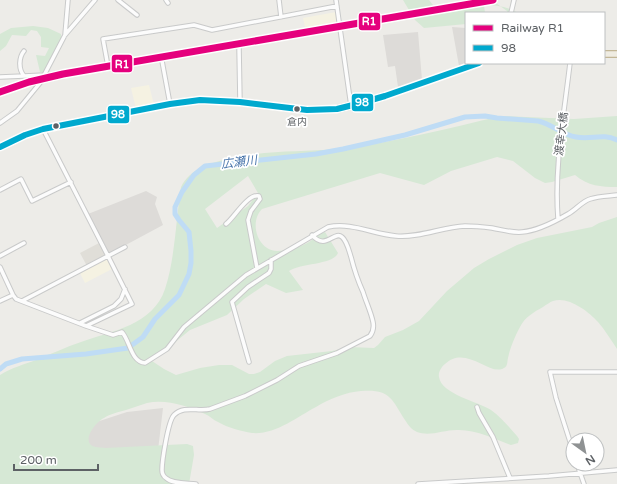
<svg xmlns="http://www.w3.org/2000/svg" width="617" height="484" viewBox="0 0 617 484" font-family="'Varela Round','Noto Sans JP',sans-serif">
<rect width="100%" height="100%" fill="#edece8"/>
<path fill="#f5f2e2" d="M336,12L338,25L306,31L303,18Z
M149,85L154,105L136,109L131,88Z
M107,259L112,269L85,283L80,273Z"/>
<path fill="#dddbd8" d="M452,27L466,28L467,63L459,66Z
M418,32L422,80L398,87L395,66L388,67L383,35Z
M146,191L157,197L155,204L163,225L109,254L88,214Z
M163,408L154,484H28L72,430L127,412Z"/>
<path fill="#e0ded8" d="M99,243L106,256L87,266L80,253Z"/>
<path fill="#d6e8d5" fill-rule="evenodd" d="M403,0H429L437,10C462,5 499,0 518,13H507V11L496,3L484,5L485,13H466V24L424,28L415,20Z
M33,26L48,28L61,34V40L44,73L40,72L36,55L45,56L49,48L41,47V37L37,31L31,30L26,36L12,35L6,46L0,51V34L11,28Z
M502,116L574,119L617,116V187C601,187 588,186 575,175L552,182L545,183L535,178L513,161L497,157L451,171L424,185L380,173L262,209C249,222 257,250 277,251C287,251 301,247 309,242C315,238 318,234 325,232L338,253C333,265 301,263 289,271L303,290L286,293L266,284L244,299L227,315L190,330L152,361L164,369L176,375L200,368L219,365H232L249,374H254L260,372L275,361L287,356L332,351L349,347L374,348L378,345L385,337L403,330L419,321L447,291L474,268L489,259L517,245L537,238L592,227L599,223L617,217V349C611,340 605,330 598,322C588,311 568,296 553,301C550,302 546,305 543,307C534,312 525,317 520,327C515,336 510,348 508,358C507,362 508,366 504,368C490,377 466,344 445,364C441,367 438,373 439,377C441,394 479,402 491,410C501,417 509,427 517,436L519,439L518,443L511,445C494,439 477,430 459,430C445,429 431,437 417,432C412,430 408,425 405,420C391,398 390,389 361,391C346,392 329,399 316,407C297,417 275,435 252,433C241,431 228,428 218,422C213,420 210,416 205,414C188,406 166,399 147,403C140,405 133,408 126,410C119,412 110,414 104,418C97,421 83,438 91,445C94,448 101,447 105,448L187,444L193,446L194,455L189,484H0V375C13,367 23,365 36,360C51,354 66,347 81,342C112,331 153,325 165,289C175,259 176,219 181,187C190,169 210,163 228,159C264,150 301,152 338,149C393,143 448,128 502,116ZM248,176L258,193L248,206L217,228L205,209Z"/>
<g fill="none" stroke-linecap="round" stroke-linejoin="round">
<path stroke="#bfdcf5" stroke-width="5" d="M0,369L6,364L22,359L86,354L128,348L143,337L155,319L179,295L189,274L191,263V251L189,232L179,220L175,214V207L182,192L194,175L205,166L316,154L343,149L405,135L465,117L485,116L497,118L538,121C552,124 562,135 576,137C591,140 603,133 617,140"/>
<g stroke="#c9caca" stroke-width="5.5">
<path id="minor" d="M118,0L137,15
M166,0L168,3
M279,0L281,17
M336,0L351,106
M511,13L514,0
M65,35L68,0
M239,47L240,102
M24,51C19,57 18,69 24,76L45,75
M107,61L103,39L194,25L212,30L337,6
M162,61L170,104
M0,77L24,76
M0,123L17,111L40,83L65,35L95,0
M43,129L108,256L132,304L86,326
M0,190L21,179L32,201L71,182
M558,219C554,167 564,115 570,63
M226,224C234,218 248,193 259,196L260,199L251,211L248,220L257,268
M0,256L24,243
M0,267L13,295L16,299L86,326L113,335L122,332C130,341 131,362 145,363L167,349L184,327L246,275L328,227C351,222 373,234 396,236C420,238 442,227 465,226C474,226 484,227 492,228C503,230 512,233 522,232C536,231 556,221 568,214C576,210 581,202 590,199C598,196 608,196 617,195
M0,301L13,295
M22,301L125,247
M80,323L114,306L121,299L125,289
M249,362L232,302L248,287L269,273L271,269V260
M477,407L479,413L493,437L510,478
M573,451L556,398L550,372H617
M577,464L584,484
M196,484C187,483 172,484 166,478C163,476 162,473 162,470C162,461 168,421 174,415C184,405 198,412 210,409L245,396L277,380L299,366L337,353L370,336C373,332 374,327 373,322C371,312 366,302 363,292C358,281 354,269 351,257C349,251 347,241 342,237C334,230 326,251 312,235
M418,484L549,476L617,470"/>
</g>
<g stroke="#c3b797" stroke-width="8">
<path id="highway" d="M604,54H617
M0,147L25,135L43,129L170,104L200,100L240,102L307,110L337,109L361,103L385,96L479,63"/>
</g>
<use href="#minor" stroke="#fcfcfc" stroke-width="3.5"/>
<use href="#highway" stroke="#efece2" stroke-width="5.5"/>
<g stroke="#fff" stroke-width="9">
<path id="bus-1" d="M0,147L25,135L43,129L170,104L200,100L240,102L307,110L337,109L361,103L385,96L479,63"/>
</g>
<use href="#bus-1" stroke="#00a9ce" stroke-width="6"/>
<g stroke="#fff" stroke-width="10">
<path id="rail-1" d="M0,92L29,82L63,74L493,0"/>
</g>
<use href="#rail-1" stroke="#e5007d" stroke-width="7"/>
</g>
<g fill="#5d6165" stroke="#fff" stroke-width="1.5">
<circle cx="297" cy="109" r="3.5"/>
<circle cx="56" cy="126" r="3.5"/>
</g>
<g text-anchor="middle" stroke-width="3.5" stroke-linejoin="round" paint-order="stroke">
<g font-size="10" fill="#5d6165" stroke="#fff">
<text x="297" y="125">倉内</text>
</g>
<g font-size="11" fill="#5d6165" stroke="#fff">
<text transform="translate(561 134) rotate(-83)" y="4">渡幸大橋</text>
</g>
<g font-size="12" font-style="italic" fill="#4875ab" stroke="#fff">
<text transform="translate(239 162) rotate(-7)" y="4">広瀬川</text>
</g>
</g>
<g stroke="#fff" stroke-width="1.5">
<rect x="358" y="12" width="23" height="19" rx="4" fill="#e5007d"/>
<rect x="111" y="54" width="22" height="19" rx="4" fill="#e5007d"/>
<rect x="351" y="93" width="23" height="19" rx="4" fill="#00a9ce"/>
<rect x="107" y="105" width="23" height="19" rx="4" fill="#00a9ce"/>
</g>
<g font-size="11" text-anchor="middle" font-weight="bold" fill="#fff">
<text x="369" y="25">R1</text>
<text x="122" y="68">R1</text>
<text x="362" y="106">98</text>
<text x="118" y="118">98</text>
</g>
<rect x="465" y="12" width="140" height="52" fill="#ffffff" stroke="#bec0c1"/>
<rect x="473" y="25" width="20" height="6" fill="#e5007d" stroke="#bec0c1"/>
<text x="501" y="32" font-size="12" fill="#5d6165">Railway R1</text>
<rect x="473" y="45" width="20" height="6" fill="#00a9ce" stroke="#bec0c1"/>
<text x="501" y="52" font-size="12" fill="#5d6165">98</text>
<g transform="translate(585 452) rotate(147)"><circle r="19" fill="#ffffff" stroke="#bec0c1"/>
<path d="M0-3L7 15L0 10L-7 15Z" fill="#8f9293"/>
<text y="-6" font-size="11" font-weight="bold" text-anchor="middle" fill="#5d6165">N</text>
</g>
<path d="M14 464v6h84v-6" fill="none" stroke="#5d6165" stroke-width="2"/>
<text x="20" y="464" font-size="12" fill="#5d6165" stroke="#ffffff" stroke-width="3" paint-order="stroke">200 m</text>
</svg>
